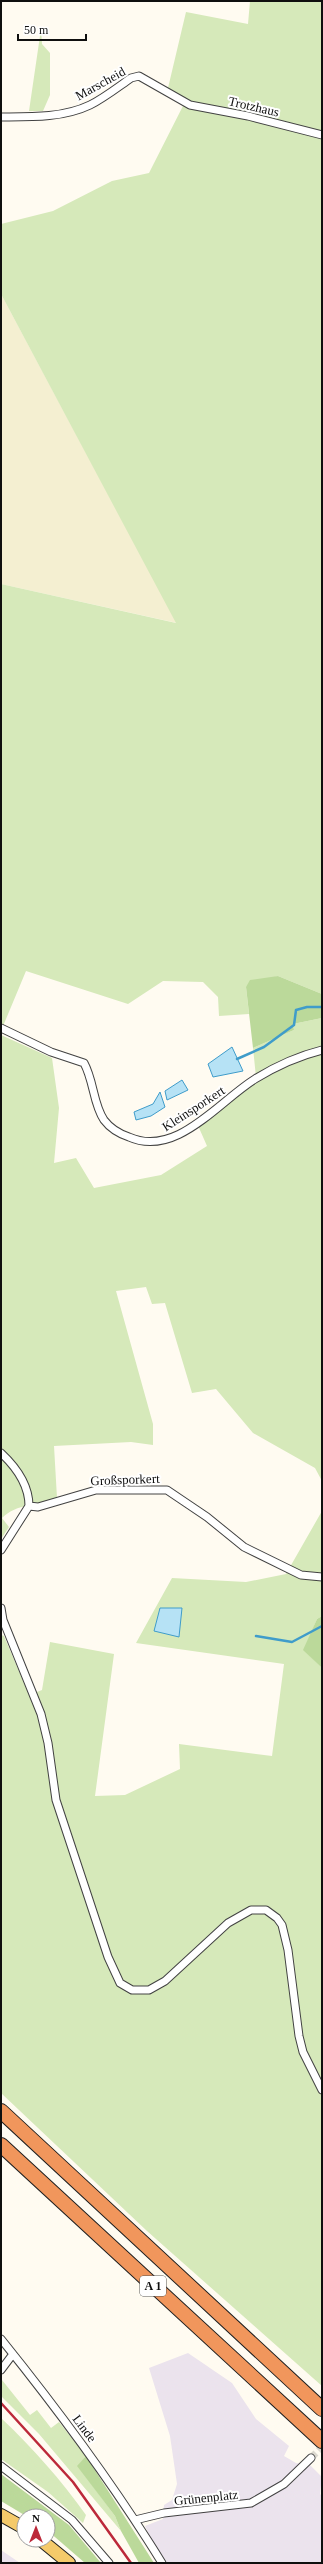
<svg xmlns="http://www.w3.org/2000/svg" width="323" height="2564" viewBox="0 0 323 2564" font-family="Georgia,serif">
<rect width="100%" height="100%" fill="#fffbf1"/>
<path fill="#ebe3ed" d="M188,2353L232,2383L256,2419L289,2446L284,2456L296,2463L310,2465L322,2477L320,2494L322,2496V2563H162L145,2526L163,2519L164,2505L172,2500L177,2484L170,2436L149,2368Z
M1,2550L20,2563H1Z"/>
<path fill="#f4efd1" d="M1,294L177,623L1,584Z"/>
<path fill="#d6e9ba" d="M250,1H322V994L278,976L246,987L249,1014L219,1016L218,997L203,982L163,981L128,1004L26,971L1,1031V584L176,623L1,294V224L53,211L112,181L149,173L186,100L168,88L186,12L248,24Z
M41,29L42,44L50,53V95L43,111H29Z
M322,1018V1049L276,1070L322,1052V1481L315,1468L253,1433L216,1389L192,1393L165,1303L152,1304L146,1287L116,1291L153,1424V1445L131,1442L54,1446L57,1498C38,1506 17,1503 2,1518L9,1527L1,1539V1035L52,1058L59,1108L54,1163L76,1158L94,1188L161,1175L207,1146L196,1121L256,1077L253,1048L294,1030L293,1024Z
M322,1511V1616L317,1619L304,1650L322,1668V2386L147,2231L1,2093V1635L4,1636L29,1695L42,1690L50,1642L114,1654L95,1796L125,1795L180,1769L179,1744L272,1756L284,1664L136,1643L172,1578L246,1582L286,1574Z
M2,2380L30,2415L37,2410L51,2428L59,2422L86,2456L78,2466L115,2516L121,2531L39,2434L1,2396Z
M1,2418C33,2448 61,2480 86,2515L83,2523L48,2492L1,2459Z"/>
<path fill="#bbd99a" d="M278,976L322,994V1018L293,1024L294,1030L253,1048L246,987L250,980Z
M322,1616V1668L303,1650L317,1619Z
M86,2456L154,2563H139L121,2531L115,2516L77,2466Z
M1,2474L69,2525L101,2563H85L48,2531V2516H26L1,2501Z"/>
<path fill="#b6e2f5" stroke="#3f9cca" d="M232,1047L243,1071L213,1077L208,1064Z
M182,1080L188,1090L167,1100L165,1091Z
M160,1092L165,1107L151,1116L136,1120L134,1112L153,1104Z
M160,1608H182L179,1637L154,1631Z"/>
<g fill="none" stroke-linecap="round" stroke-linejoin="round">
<path stroke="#3f9cca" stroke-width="2.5" d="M237,1059L264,1047L294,1025L296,1010L307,1007H322
M256,1636L292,1642L322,1626"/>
<path stroke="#dbd8cf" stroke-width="7" stroke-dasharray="7 3.5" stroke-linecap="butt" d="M311,2458L322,2447"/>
<g stroke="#424242" stroke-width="9">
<path id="street" d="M1,117C30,117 63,118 90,105C104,98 118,87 131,78L139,76L190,105L248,116L322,135
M1,1028L51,1052L84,1063C94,1081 93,1104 104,1120C110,1128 120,1134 129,1137C176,1158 218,1102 255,1079C276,1066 298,1056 322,1050
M1,1453C16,1467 29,1484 29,1506L1,1550
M29,1506L38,1507L96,1490H167L207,1517L244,1547L301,1575L322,1577
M1,1608L3,1620L41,1714L48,1743L56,1800L108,1957L120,1983L132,1990H149L165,1981L228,1923L251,1910H266L277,1918L282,1925L288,1950L299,2036L303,2052L322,2090
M1,2339C59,2411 114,2485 162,2563
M1,2370L13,2354
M1,2466L72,2520L109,2563
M135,2520L164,2513L251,2503L284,2484L311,2458"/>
</g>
<g stroke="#202020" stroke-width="14">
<path id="primary" d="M1,2515L24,2528
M41,2540L69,2563"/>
</g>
<g stroke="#202020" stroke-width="16">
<path id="highway" d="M1,2111L322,2409
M1,2145L322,2441"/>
</g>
<use href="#street" stroke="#fff" stroke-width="7"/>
<use href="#primary" stroke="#f5ca6a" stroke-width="12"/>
<use href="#highway" stroke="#f1965c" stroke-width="14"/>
<path stroke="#bc293a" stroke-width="2.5" d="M1,2403L73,2482L131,2563"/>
</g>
<g text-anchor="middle" stroke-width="4" stroke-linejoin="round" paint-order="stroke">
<rect fill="#fff" stroke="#575757" stroke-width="1" x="140" y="2276" width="26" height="20" rx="3"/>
<g font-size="12" font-weight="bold" fill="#0f0f0f">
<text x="153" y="2290">A 1</text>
</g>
<g font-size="13" fill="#0f0f0f" stroke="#fff">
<text transform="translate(100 83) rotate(-29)" y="5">Marscheid</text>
<text transform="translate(254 106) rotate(13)" y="5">Trotzhaus</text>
<text transform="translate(193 1108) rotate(-33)" y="5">Kleinsporkert</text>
<text transform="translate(125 1479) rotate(-2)" y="5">Großsporkert</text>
<text transform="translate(85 2428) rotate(53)" y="5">Linde</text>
<text transform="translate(206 2497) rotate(-6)" y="5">Grünenplatz</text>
</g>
</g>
<rect width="323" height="2564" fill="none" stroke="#0f0f0f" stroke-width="4"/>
<g transform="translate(36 2528)"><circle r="19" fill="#ffffff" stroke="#9f9f9f"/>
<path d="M0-3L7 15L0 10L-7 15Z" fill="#bc293a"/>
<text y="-6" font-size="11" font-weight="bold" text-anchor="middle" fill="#0f0f0f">N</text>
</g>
<path d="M18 34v6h68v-6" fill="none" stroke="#0f0f0f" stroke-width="2"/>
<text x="24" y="34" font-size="12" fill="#0f0f0f" stroke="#ffffff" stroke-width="3" paint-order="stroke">50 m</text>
</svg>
